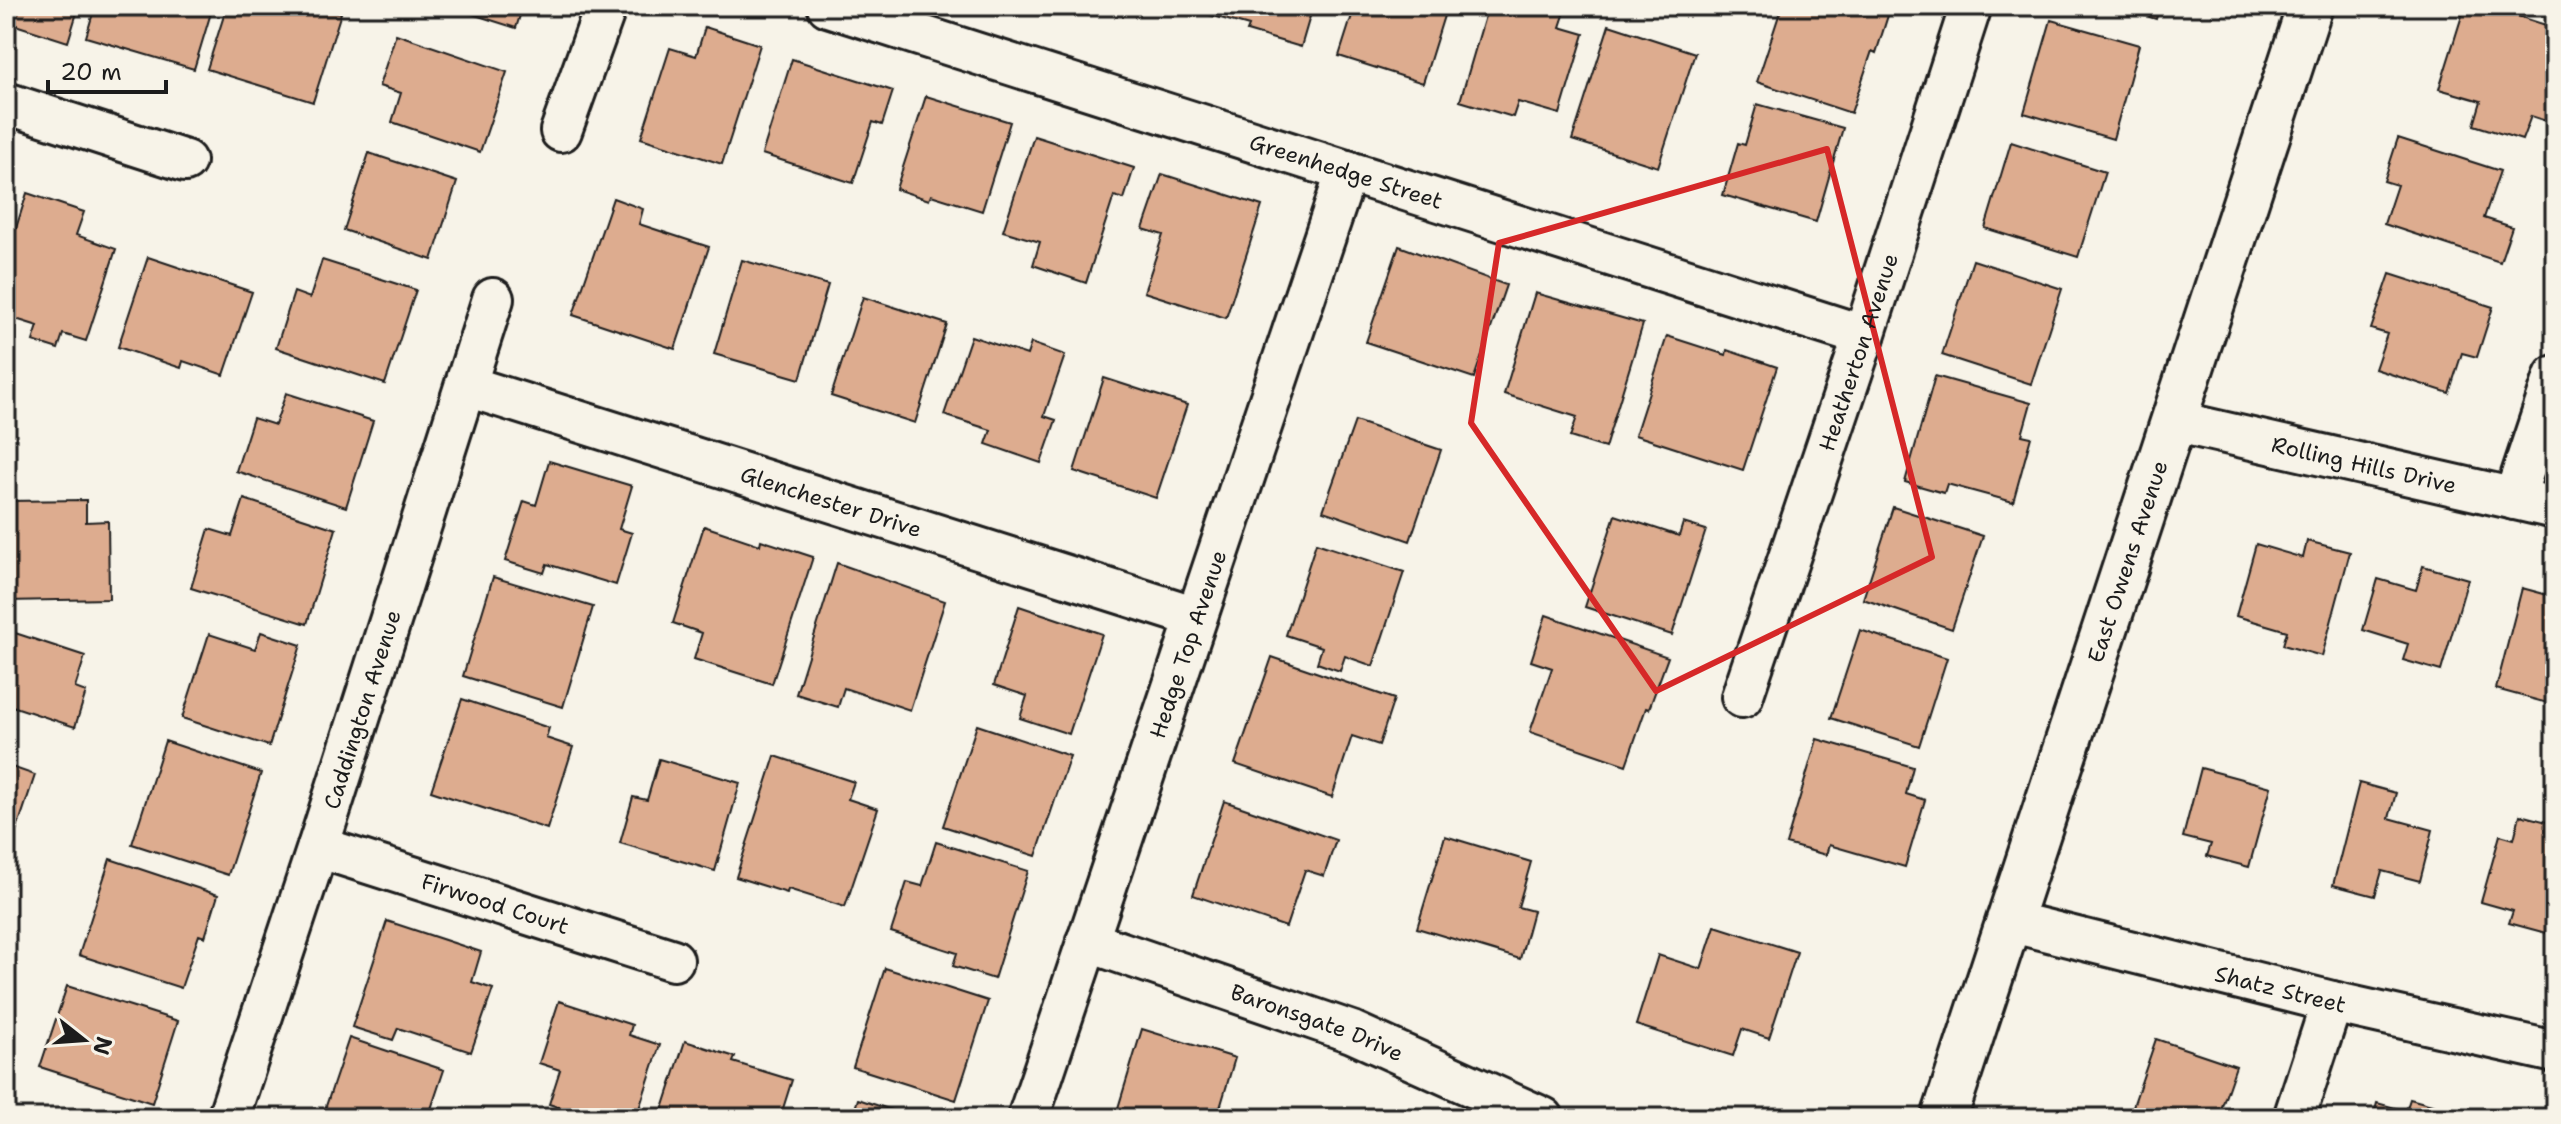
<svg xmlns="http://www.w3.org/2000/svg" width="2561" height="1124" viewBox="0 0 2561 1124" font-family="'Shantell Sans',sans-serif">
<rect width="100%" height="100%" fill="#f7f3e8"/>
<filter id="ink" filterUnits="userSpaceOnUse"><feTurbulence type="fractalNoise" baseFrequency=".0125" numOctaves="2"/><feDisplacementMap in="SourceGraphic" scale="16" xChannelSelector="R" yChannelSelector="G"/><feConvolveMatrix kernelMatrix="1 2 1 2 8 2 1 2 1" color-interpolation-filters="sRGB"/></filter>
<g filter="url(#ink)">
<path fill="#ddac8f" stroke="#1c1c1c" stroke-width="2" d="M6,6H79L68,42L6,22Z
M95,6H213L194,69L86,37Z
M227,6H320L341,13L313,102L207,69Z
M447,6H523L516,28Z
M1213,6H1313L1301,47L1247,31L1249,26L1210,15Z
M1355,6H1447L1423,83L1339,56Z
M1488,6H1556L1566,9L1560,27L1584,34L1560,114L1518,102L1513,117L1460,101Z
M1782,6H1891L1876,53L1872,51L1851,113L1757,82Z
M2113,6H2160L2156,19Z
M2465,6H2487L2555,28V124L2531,116L2522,140L2474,125L2481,101L2439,89Z
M2051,20L2139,45L2113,139L2024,113Z
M1609,25L1695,53L1658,167L1572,140Z
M705,27L760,45L722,164L641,138L670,48L696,56Z
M396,34L507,72L480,152L392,122L401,93L379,86Z
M792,59L893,91L882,125L873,122L853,183L762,154Z
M926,96L1010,122L982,211L931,195L929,200L896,189Z
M1757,104L1843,128L1816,222L1723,195L1738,143L1745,145Z
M1034,136L1134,168L1124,199L1114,196L1086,283L1033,265L1040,242L1003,231Z
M2398,138L2500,171L2484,218L2512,227L2500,262L2384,224L2397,185L2384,181Z
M2011,142L2105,172L2078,257L1985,228Z
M369,153L457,182L432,260L344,230Z
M1162,174L1262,206L1226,318L1144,292L1163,235L1143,229Z
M27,193L84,212L76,235L116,249L86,341L63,334L58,349L33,341L38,326L6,316V260Z
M613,198L643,209L639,224L709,247L675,349L573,315Z
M1399,246L1506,285L1474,378L1366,342Z
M148,257L252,292L224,375L183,361L181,368L118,347Z
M322,260L416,290L385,384L276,348L294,292L310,298Z
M742,260L828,285L800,379L714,354Z
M1973,260L2062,289L2031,384L1942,355Z
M2390,274L2493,307L2477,357L2462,353L2449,393L2375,369L2387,334L2371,329Z
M1535,293L1643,324L1605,448L1570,437L1577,417L1504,394Z
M863,297L947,324L915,423L831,396Z
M971,336L1027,355L1031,343L1065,355L1044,416L1056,420L1041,463L986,444L991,430L944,415Z
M1667,336L1726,355L1727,350L1777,367L1743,470L1635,435Z
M1935,376L2031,403L2022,435L2031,437L2013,502L1947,484L1944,493L1905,482Z
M1104,378L1187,405L1156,498L1074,471Z
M286,393L373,421L346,507L236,471L253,418L275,425Z
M1355,421L1441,450L1410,541L1323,511Z
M549,461L632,486L619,529L632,533L616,585L547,564L544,573L505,561L524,501L536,505Z
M244,499L336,529L307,624L191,588L209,529L232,536Z
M86,500V522L108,521L109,599L6,601V501Z
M1893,507L1983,536L1952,629L1863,599Z
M1615,515L1679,536L1683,523L1706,530L1672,635L1585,607Z
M704,526L760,545L761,540L813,557L772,684L694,659L702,633L673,623Z
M2307,541L2350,552L2322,656L2283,645L2287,631L2236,616L2256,544L2303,558Z
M1316,543L1404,572L1373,666L1345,656L1340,671L1317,663L1322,647L1286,635Z
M837,563L945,601L910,710L844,688L838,707L796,694Z
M2423,566L2468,579L2441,671L2403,660L2408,644L2363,630L2378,579L2416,590Z
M493,577L593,607L563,707L463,676Z
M2522,588L2555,597V705L2496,689Z
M1019,606L1102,634L1069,734L1020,718L1027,696L994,685Z
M1546,615L1668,657L1649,709L1646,708L1626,765L1530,732L1552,668L1531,661Z
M1860,630L1947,658L1919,746L1831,718Z
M9,631L85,656L75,688L86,692L75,727L6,704V641Z
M261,632L301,645L269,746L182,718L209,634L255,649Z
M1272,657L1394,699L1379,745L1352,736L1332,797L1235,764Z
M462,699L549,728L546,738L573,747L547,829L431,791Z
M977,725L1070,756L1036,856L943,826Z
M1817,739L1913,767L1906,794L1925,800L1905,867L1829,845L1826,855L1786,844Z
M165,741L261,773L228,875L132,844Z
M775,756L854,782L848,799L878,809L845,907L788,889L787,893L736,877Z
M659,759L740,783L715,871L620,843L633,797L647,800Z
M6,765L35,775L10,850L6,849Z
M2201,768L2271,787L2249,867L2207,856L2211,844L2183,837Z
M2359,783L2396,793L2389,818L2433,830L2420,881L2382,871L2375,896L2333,885Z
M1224,801L1336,840L1324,876L1305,870L1286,927L1193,895Z
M2520,815L2555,824V901L2546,933L2509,923L2513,911L2481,902L2500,835L2514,839Z
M1445,836L1531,862L1518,907L1533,911L1520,959L1417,928Z
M936,842L1028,871L994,979L953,966L957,953L891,932L907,882L922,886Z
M110,859L218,895L205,937L199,935L181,988L79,955Z
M387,921L481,952L472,982L493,989L471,1052L398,1028L393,1040L352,1027Z
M1715,926L1797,952L1769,1038L1742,1029L1733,1056L1636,1025L1658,955L1701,969Z
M885,968L988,1001L956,1100L853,1067Z
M67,986L178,1021L152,1103L40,1067Z
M559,1001L632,1025L629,1035L660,1045L636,1118H592L549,1104L560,1070L539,1063Z
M1142,1029L1235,1058L1217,1118H1115Z
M349,1038L444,1070L428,1118H322Z
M2156,1039L2236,1066L2218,1118H2129Z
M685,1041L735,1057L733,1062L792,1080L780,1118H660Z
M858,1099L916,1118H852Z
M2410,1099L2479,1118H2373L2377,1103L2406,1111Z"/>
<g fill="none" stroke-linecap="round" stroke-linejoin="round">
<g stroke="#1c1c1c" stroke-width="46">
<g id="minor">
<path id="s1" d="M828,6L1864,336"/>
<path d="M6,103L185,161"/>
<path d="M561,131L606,6"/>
<path id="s2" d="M467,386L1196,617"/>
<path id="s3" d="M2173,421L2555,508"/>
<path d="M2514,499L2555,376"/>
<path id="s4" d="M1742,697L1864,336L1971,6"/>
<path id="s5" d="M318,847L673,960"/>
<path id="s6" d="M2009,921L2332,1002L2555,1052"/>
<path id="s7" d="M1087,941L1352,1032L1543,1118"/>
<path id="s8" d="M228,1118L318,847L493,299"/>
<path id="s9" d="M1028,1118L1347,171"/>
<path d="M2294,1118L2332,1002"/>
</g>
</g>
<g stroke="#1c1c1c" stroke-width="50">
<g id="secondary">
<path id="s10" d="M1944,1118L2310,6"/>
</g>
</g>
<use href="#minor" stroke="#f7f3e8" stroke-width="40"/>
<use href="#secondary" stroke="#f7f3e8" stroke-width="44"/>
</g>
</g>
<path fill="none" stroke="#d62828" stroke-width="6" stroke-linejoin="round" d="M1827,149L1932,557L1656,691L1471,423L1499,243Z"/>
<g text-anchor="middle" stroke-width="7" stroke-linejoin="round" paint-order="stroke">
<g font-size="22" fill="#1c1c1c" stroke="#f7f3e8">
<text dy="8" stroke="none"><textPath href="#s1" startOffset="544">Greenhedge Street</textPath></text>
<text dy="8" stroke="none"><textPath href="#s4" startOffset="364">Heatherton Avenue</textPath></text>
<text dy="8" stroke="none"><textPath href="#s3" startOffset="196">Rolling Hills Drive</textPath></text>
<text dy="8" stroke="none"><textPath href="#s2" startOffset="382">Glenchester Drive</textPath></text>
<text dy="8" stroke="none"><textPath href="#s10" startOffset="586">East Owens Avenue</textPath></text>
<text dy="8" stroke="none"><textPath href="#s9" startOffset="500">Hedge Top Avenue</textPath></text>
<text dy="8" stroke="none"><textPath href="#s8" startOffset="430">Caddington Avenue</textPath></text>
<text dy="8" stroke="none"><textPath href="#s5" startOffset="186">Firwood Court</textPath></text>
<text dy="8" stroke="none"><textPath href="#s6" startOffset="280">Shatz Street</textPath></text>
<text dy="8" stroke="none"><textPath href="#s7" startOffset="244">Baronsgate Drive</textPath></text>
</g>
</g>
<rect width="2561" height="1124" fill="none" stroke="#f7f3e8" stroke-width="32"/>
<rect x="16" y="16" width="2529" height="1092" fill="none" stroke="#1c1c1c" stroke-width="3" filter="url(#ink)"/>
<g transform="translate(84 1040) rotate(107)" stroke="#f7f3e8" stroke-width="6" paint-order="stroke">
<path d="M0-6L14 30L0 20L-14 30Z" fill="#1c1c1c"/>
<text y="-12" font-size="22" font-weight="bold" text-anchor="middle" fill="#1c1c1c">N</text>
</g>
<path d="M48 80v12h118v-12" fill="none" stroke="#1c1c1c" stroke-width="4"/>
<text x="60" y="80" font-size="24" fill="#1c1c1c" stroke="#f7f3e8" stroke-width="6" paint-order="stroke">20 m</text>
</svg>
